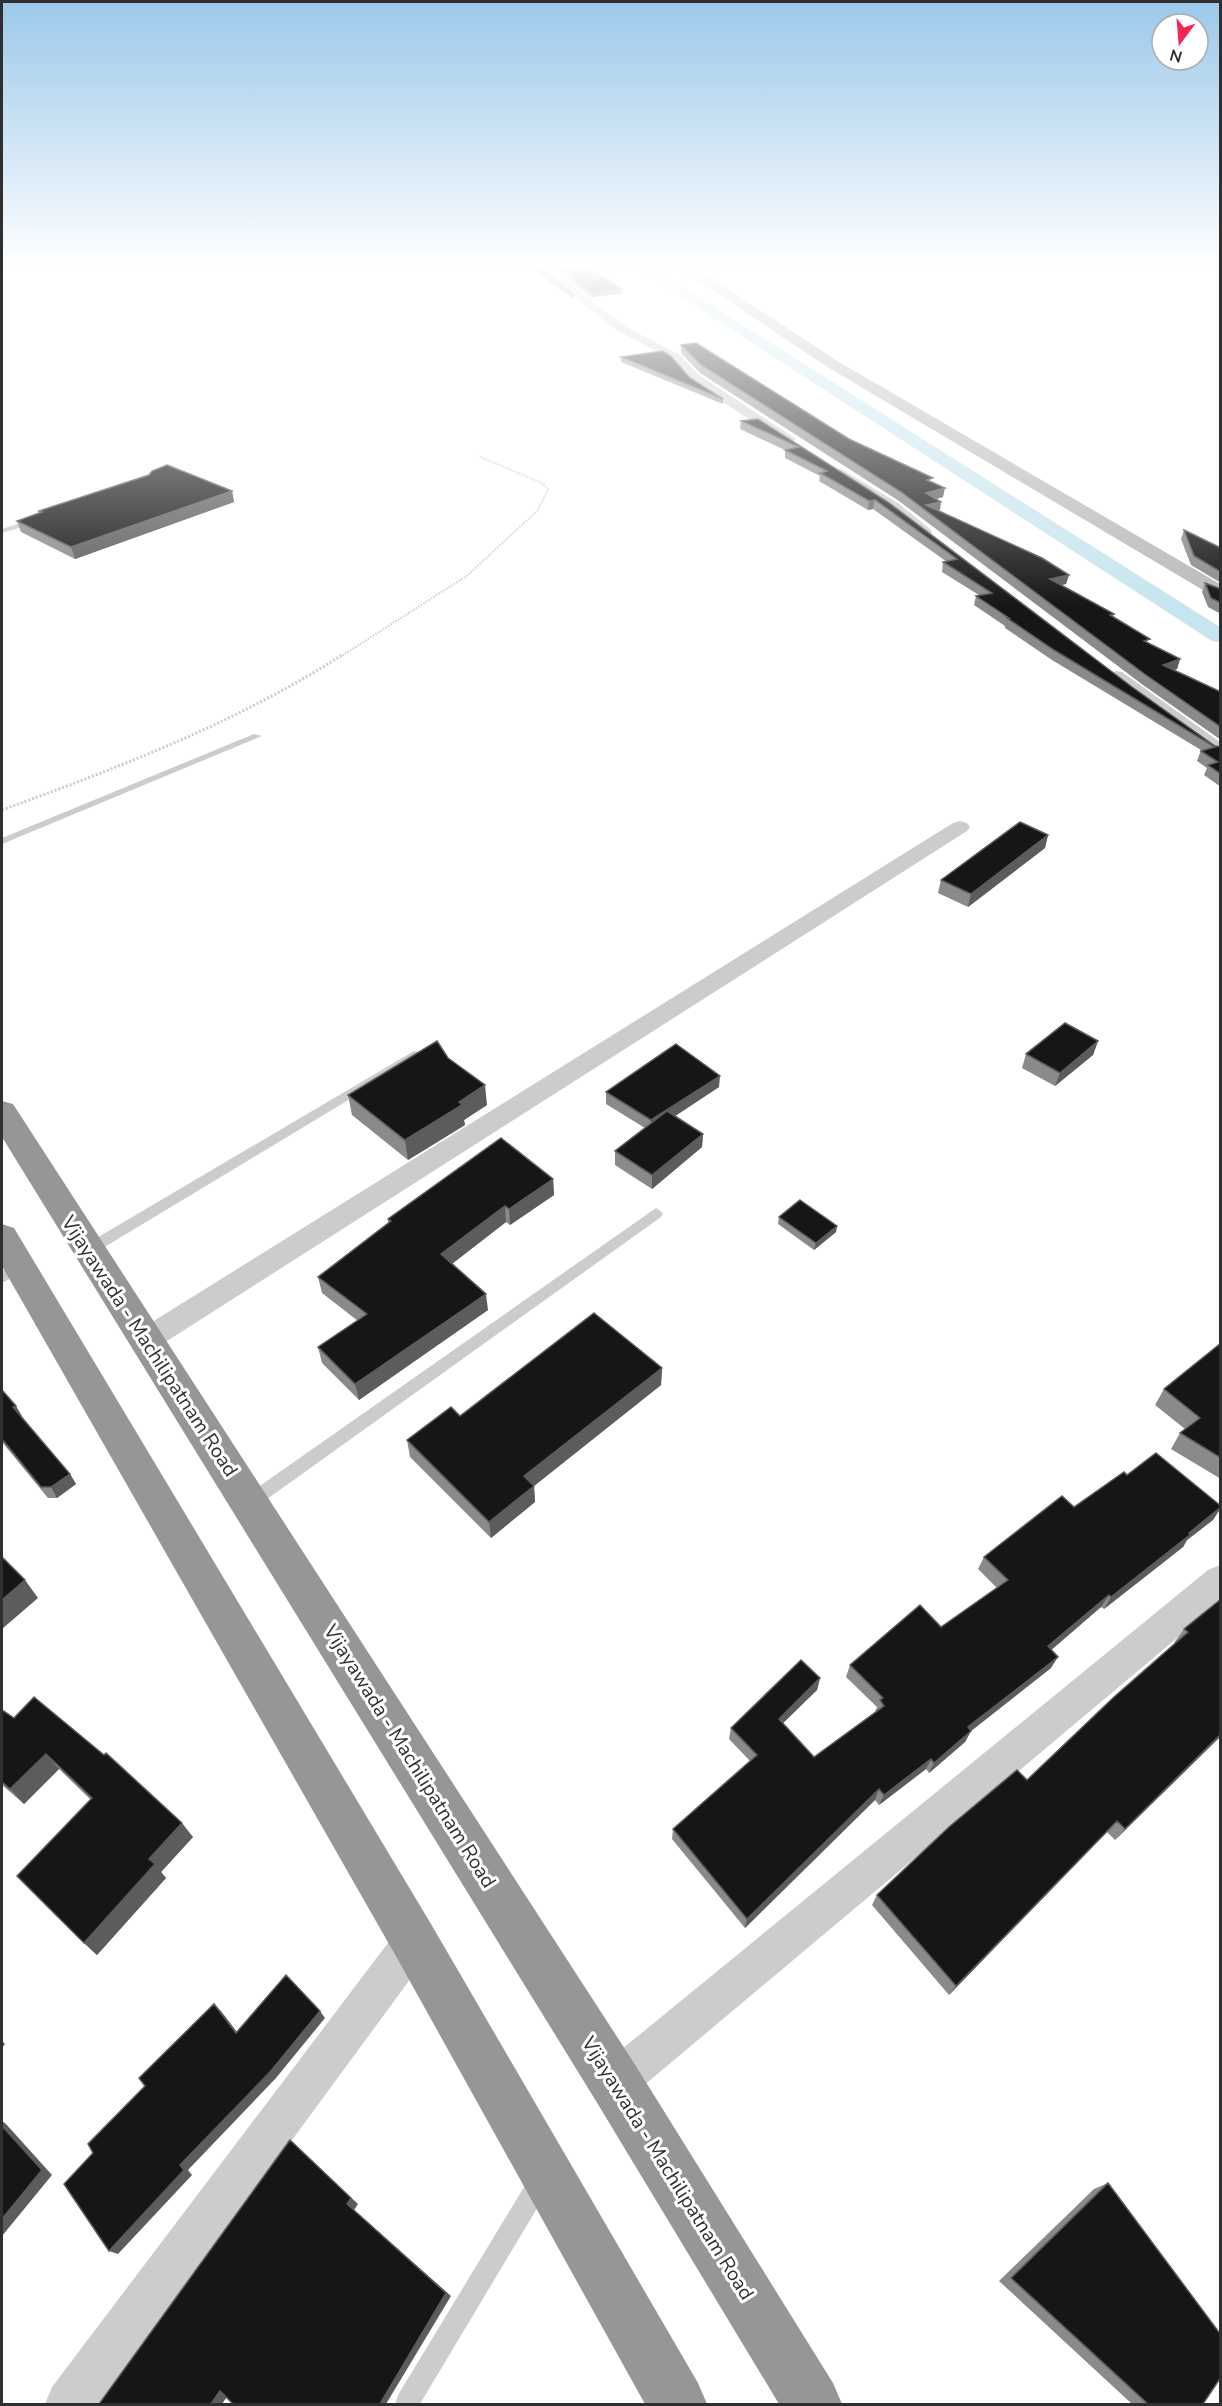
<svg xmlns="http://www.w3.org/2000/svg" width="1222" height="2406" viewBox="0 0 1222 2406" font-family="'Nunito Sans',sans-serif">
<rect width="100%" height="100%" fill="#fff"/>
<g fill="none" stroke-linecap="round" stroke-linejoin="round">
<path fill="#c7e5ee" fill-rule="evenodd" d="M638,269H654L1220,627V642L1212,641Z"/>
<path stroke="#ccc" stroke-width="2" stroke-dasharray="1.5 1.5" stroke-linecap="butt" d="M340,657L468,575L538,510L548,489L542,483L478,456"/>
<path stroke="#ccc" stroke-width="3" stroke-dasharray="2 2" stroke-linecap="butt" d="M2,810C120,767 236,723 342,655"/>
<path fill="#ccc" fill-rule="evenodd" d="M36,518L40,520L39,522L2,533V529Z
M254,734L262,736L2,844V838Z
M414,1051L418,1052L420,1055L418,1058L93,1254H83L81,1250L83,1246Z
M656,1208L663,1213L661,1217L256,1507L250,1509L244,1507L242,1502L244,1497Z
M19,1262L24,1263L26,1267L24,1271L2,1283V1271Z
M540,2171L548,2174L551,2182L548,2190L420,2404H395L398,2395L532,2174Z"/>
<path fill="#ccc" fill-rule="evenodd" d="M539,269H551L626,327L680,355L699,375L796,439L789,443L784,442L691,381L672,359L618,331Z
M841,469L898,503L930,529L932,532L930,535H920L888,509L836,476V470Z
M1116,671L1122,672L1220,742V756L1213,754L1110,680L1107,676Z
M960,821L967,823L970,827L967,831L156,1348L146,1352L136,1348L131,1340L136,1332L953,823Z
M1220,1565V1602L630,2097L615,2103L600,2097L594,2082L600,2067L1208,1570Z
M414,1921L428,1927L434,1941L428,1955L98,2404H45L52,2387L400,1927Z"/>
<path fill="#b9b9b9" fill-rule="evenodd" d="M681,269H697L839,362L1220,584V598L1213,596L829,368Z"/>
<path fill="#969696" fill-rule="evenodd" d="M2,1101L13,1104L634,2063L833,2383L842,2404H779L596,2101L2,1137Z
M2,1224L14,1228L431,1924L698,2383L707,2404H645L397,1958L2,1266Z"/>
</g>
<path fill="#8a8a8a" d="M531,269H542L574,295V299Z
M555,269H598L593,271L622,294L591,297Z
M681,345L849,439L932,482L943,497L936,499L940,510L938,511L1069,575L1066,584L1061,585L1114,614L1113,617L1149,643L1180,659L1177,669L1174,670L1221,692V740L1143,685L899,501L700,373L681,353Z
M621,357L690,378L723,399V404L621,362Z
M758,419L888,502L1132,687L1215,746L1221,747V787L1204,775L1207,768L1197,761L1201,750L1052,660L1005,628V626L974,605L976,596L979,595L942,572L943,562H947L873,509L868,510L819,481L820,476L785,458V450L740,429L741,421Z
M232,491L234,502L75,559L21,532L17,521L39,513V511Z
M1184,530L1221,548V583L1191,565L1181,539Z
M1205,583L1221,589V614L1208,607L1202,592Z
M1048,835L1045,848L968,907L938,893L941,880Z
M1098,1041L1093,1055L1055,1086L1022,1068L1026,1054Z
M448,1058L487,1105L464,1120L465,1125L408,1160L352,1115L348,1095Z
M719,1087L675,1116L703,1134L702,1147L652,1189L615,1165V1151L645,1128L606,1104V1092Z
M553,1179L554,1195L510,1225L506,1222L452,1264L488,1310L359,1400L322,1363L318,1347L358,1321L322,1293L318,1277L388,1223V1219Z
M779,1217L837,1226L836,1232L814,1250L778,1224Z
M1221,1343V1479L1171,1449L1180,1433L1185,1429L1155,1405L1164,1389Z
M662,1368L661,1385L534,1486L535,1502L491,1538L410,1457L407,1440L460,1416Z
M2,1390L21,1417L70,1474L76,1484L57,1498H48L2,1442Z
M1127,1475L1221,1506V1508L1213,1520L1187,1540L1183,1547L1104,1609L1101,1607L1051,1650V1668L971,1731L965,1742L929,1773L926,1769L879,1805L875,1800L745,1928L672,1839L673,1829L750,1761L729,1739L731,1728L820,1678L817,1690L783,1723L814,1757L875,1712L877,1707L846,1677L850,1665L941,1627L997,1588L978,1569L984,1557L1074,1507Z
M1221,1599V1736L1115,1840L1107,1832L949,1995L872,1905L877,1895L1027,1780L1175,1644L1174,1643L1184,1629Z
M2,1710L193,1837L161,1872L166,1878L97,1955L84,1943L90,1799L59,1769L24,1804L2,1785Z
M1108,2183L1203,2404H1132L999,2281L1094,2189Z"/>
<path fill="#5c5c5c" d="M622,289V294L591,297V293Z
M945,488L943,497L924,502L926,493Z
M232,491L234,502L75,559L71,547Z
M875,500L873,509L868,510L869,501Z
M941,502L940,510L928,513L926,505Z
M1069,575L1066,584L1048,588L1050,579Z
M1180,659L1177,669L1160,674L1163,665Z
M1048,835L1045,848L968,907L971,894Z
M1098,1041L1093,1055L1055,1086L1060,1073Z
M720,1076L719,1087L651,1132V1120Z
M485,1085L487,1105L464,1120L465,1125L408,1160L405,1140L459,1102Z
M703,1134L702,1147L652,1189V1175Z
M553,1179L554,1195L510,1225L509,1209Z
M505,1206L506,1222L444,1270L441,1254Z
M837,1226L836,1232L814,1250L816,1243Z
M486,1294L488,1310L359,1400L355,1384Z
M662,1368L661,1385L534,1486L535,1502L491,1538L489,1522L524,1476Z
M16,1406L22,1416L19,1418L13,1407Z
M70,1474L76,1484L57,1498L51,1487Z
M1221,1507L1213,1520L1187,1540L1183,1547L1104,1609L1111,1597Z
M25,1580L38,1598L2,1629V1600Z
M1109,1595L1101,1607L1042,1658L1048,1646Z
M1058,1657L1051,1668L971,1731L965,1742L929,1773L934,1763L968,1727Z
M820,1678L817,1690L776,1730L779,1719Z
M1221,1734V1736L1115,1840L1125,1829Z
M46,1754L59,1769L24,1804L10,1789Z
M931,1759L926,1769L879,1805L884,1795Z
M879,1789L875,1800L745,1928L747,1919Z
M1117,1821L1107,1832L949,1995L956,1986Z
M182,1823L193,1837L161,1872L166,1878L97,1955L84,1943L149,1859Z
M214,2004L221,2011L243,2040L236,2033Z
M320,2011L325,2018L276,2078L188,2170L192,2175L118,2254L109,2251L180,2165Z
M2,2041L5,2044L2,2048Z
M2,2121L6,2124L52,2175L2,2236Z
M290,2140L358,2204L354,2210L451,2296L386,2404H380L347,2204Z
M220,2391H231L222,2404H211Z"/>
<path fill="#161616" stroke="#5c5c5c" stroke-width="1.5" d="M537,269H542L574,295Z
M561,269H590L622,289L591,293Z
M696,343L849,439L933,478L927,480L945,488L926,493L941,502L926,505L1042,558L1069,575L1050,579L1114,614L1110,615L1150,639L1144,641L1180,659L1163,665L1221,692V727L1146,675L901,492L701,365L681,345Z
M662,351L671,356L690,378L723,399L621,357Z
M758,419L888,502L1132,687L1215,746L1221,747V774L1208,765L1218,762L1201,751L1215,747L1054,650L1007,618H1009L976,596L992,593L943,562L957,559L875,500L869,501L820,473L827,471L785,450L799,447L741,421Z
M167,465L232,491L71,547L17,521L42,512L39,511L149,475L152,471Z
M1184,530L1221,548V572L1194,556Z
M1205,583L1221,589V603L1211,598Z
M1020,822L1048,835L971,894L941,880Z
M1065,1023L1098,1041L1060,1073L1026,1054Z
M437,1041L448,1058L485,1085L459,1102L462,1105L405,1140L348,1095Z
M676,1044L720,1076L651,1120L606,1092Z
M667,1111L703,1134L652,1175L615,1151Z
M501,1138L553,1179L509,1209L505,1206L441,1254L486,1294L355,1384L318,1347L367,1314L318,1277L391,1221L388,1219Z
M800,1200L837,1226L816,1243L779,1217Z
M594,1313L662,1368L524,1476L534,1486L489,1522L407,1440L451,1407L460,1416Z
M1221,1343V1458L1180,1433L1200,1418L1164,1389Z
M2,1390L16,1406L13,1407L70,1474L51,1487H41L2,1439Z
M1156,1453L1221,1506V1507L1189,1533L1191,1534L1111,1597L1109,1595L1048,1646L1058,1657L968,1727L971,1731L934,1763L931,1759L884,1795L879,1789L747,1919L673,1829L757,1755L731,1728L801,1660L820,1678L779,1719L814,1757L884,1706L880,1700L883,1698L850,1665L920,1605L941,1627L1008,1580L984,1557L1062,1496L1074,1507L1124,1472L1127,1475Z
M2,1557L25,1580L2,1600Z
M1221,1599V1734L1125,1829L1117,1821L956,1986L877,1895L949,1827L1017,1770L1027,1780L1114,1697L1188,1632L1184,1629Z
M34,1697L104,1755L106,1753L182,1823L149,1859L155,1864L84,1943L17,1876L92,1798L46,1754L10,1789L2,1782V1710L14,1718Z
M286,1975L320,2011L270,2072L180,2165L184,2170L109,2251L64,2184L93,2153L88,2144L145,2086L139,2078L214,2004L236,2033Z
M2,2126L42,2170L2,2219Z
M290,2140L351,2198L347,2204L446,2293L380,2404H233L220,2391L211,2404H99Z
M1108,2183L1221,2335V2377L1203,2404H1148L1011,2278Z"/>
<linearGradient id="sky" x2="0" y2="1"><stop stop-color="#9bc8ea"/><stop offset="0.44" stop-color="#fff"/><stop offset="1" stop-color="#fff" stop-opacity="0"/></linearGradient>
<rect width="1222" height="606" fill="url(#sky)"/>
<g text-anchor="middle" stroke-width="6" stroke-linejoin="round" paint-order="stroke">
<g font-size="20" fill="#2f2f2f" stroke="#fff">
<text transform="translate(150 1346) rotate(57)" y="7">Vijayawada - Machilipatnam Road</text>
<text transform="translate(410 1756) rotate(58)" y="7">Vijayawada - Machilipatnam Road</text>
<text transform="translate(668 2168) rotate(58)" y="7">Vijayawada - Machilipatnam Road</text>
</g>
</g>
<rect width="1222" height="2406" fill="none" stroke="#2f2f2f" stroke-width="6"/>
<g transform="translate(1180 42) rotate(196)"><circle r="28" fill="#ffffff" stroke="#acacac" stroke-width="1.5"/>
<path d="M0-4.5L10 22L0 15L-10 22Z" fill="#f12754"/>
<text y="-9" font-size="16" font-weight="bold" text-anchor="middle" fill="#2f2f2f">N</text>
</g>
</svg>
